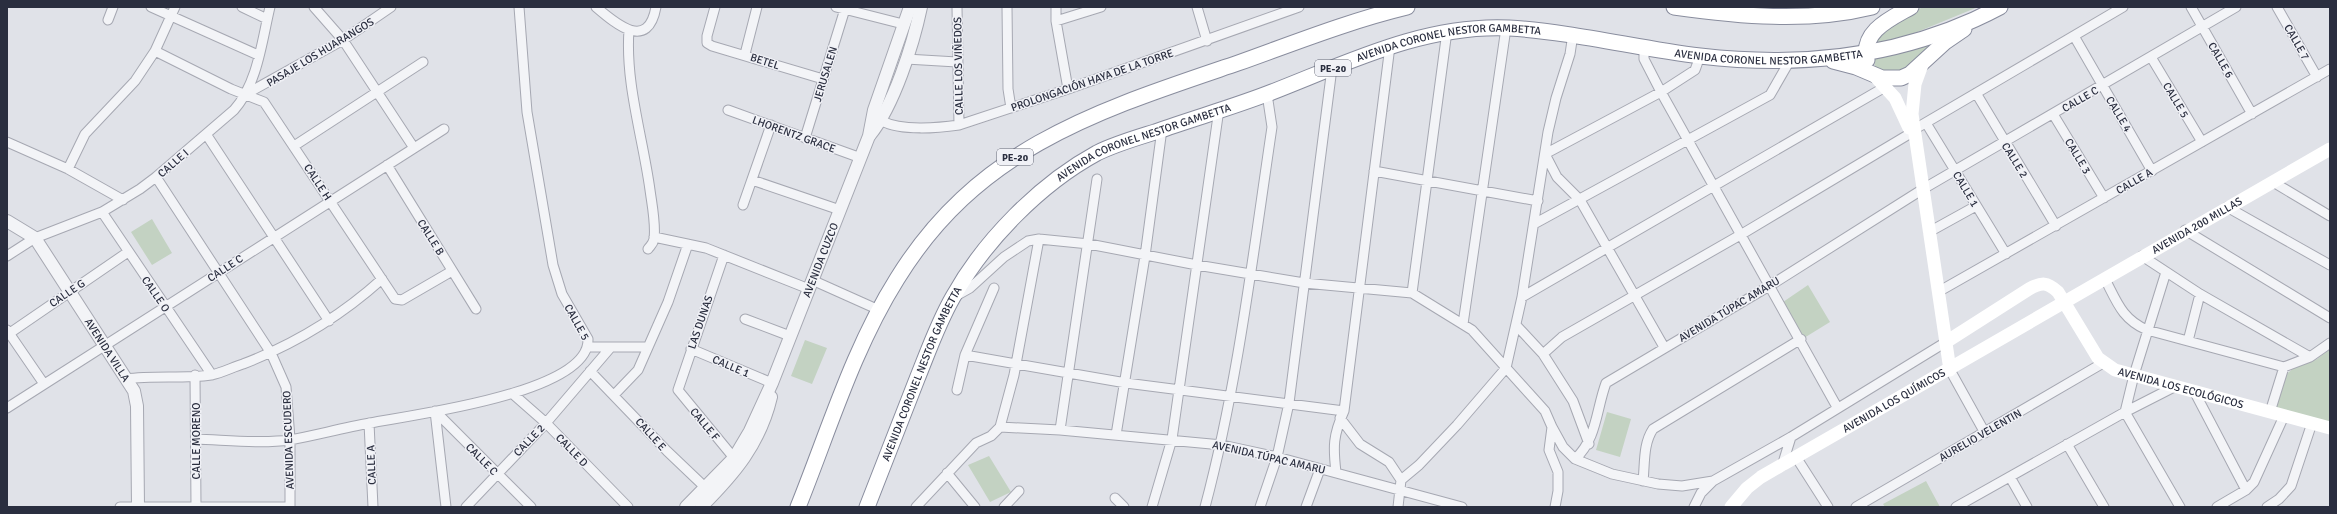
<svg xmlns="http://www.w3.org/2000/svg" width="2337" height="514" viewBox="0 0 2337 514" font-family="Signika,sans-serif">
<rect width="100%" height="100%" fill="#e0e2e8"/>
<path fill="#c3d2c2" d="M1923,7H1978L1910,35L1871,47L1888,24Z
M1944,34L1931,44L1914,66L1895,75L1876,69L1872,56Z
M152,219L172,253L152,265L131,232Z
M1808,285L1830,322L1804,338L1783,302Z
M805,340L827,348L812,384L791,376Z
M2330,349V422L2273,407L2282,378L2296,366L2317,359Z
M1607,412L1631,419L1620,457L1596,450Z
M989,456L1011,492L990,502L968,465Z
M1926,481L1940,507H1885L1883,504Z"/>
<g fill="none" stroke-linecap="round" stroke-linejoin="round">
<g stroke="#a6a8b2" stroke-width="11">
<path id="minor" d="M151,7L258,55
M242,7L267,19
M314,7L343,40L414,148
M596,7C617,25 648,51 656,7
M715,7L707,36V43L712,46L823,79
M836,7L903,24
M957,7L959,125
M1007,7L1008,89L1011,108
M1056,7V21L1068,89
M1197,7L1207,41
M2191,7L2252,114
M2277,7L2317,77
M108,20L113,7
M1056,21L1101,7
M629,30C625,83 643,138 650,190C652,205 656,224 654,239C653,244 651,245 648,249
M2074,36L2152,171
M1644,47V59L1661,92L1837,407
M155,51L231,89L264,102L395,299L402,300L452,271
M745,54L757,7
M2151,57L2202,142
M906,59L957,62
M1976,93L2056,226
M246,94L343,40L391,7
M728,110L861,158
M2053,114L2104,198
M882,121C901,131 938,128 959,125L1068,89L1299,7
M1926,123L2006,254
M1915,129L2123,7
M206,134L329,321
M805,138L845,9
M7,142L68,169L123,200
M294,146L423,62
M387,165L476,309
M68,169L85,134L135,81L155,51L175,7
M1374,171L1538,201
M156,177L271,353L286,387L290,439V507
M752,180L840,210
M2273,182L2330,216
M743,205L771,125
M2227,207L2330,265
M102,212L212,375
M1534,224L1770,95L1789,62
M2185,230L2330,318
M1929,232L1976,206
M654,237L706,248L809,289
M724,255L678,390L734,458
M7,256L35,238L102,212L140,189L156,177L234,110C258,83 262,40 270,7
M2142,256L2200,294L2310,357
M2166,272L2134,375L2125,412L2180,507
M2105,279C2117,302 2122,319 2147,330L2284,367L2310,357L2330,343
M812,280L879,310
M1938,292L2330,69
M1412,293L1447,31
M954,297L970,288L1004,257L1028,241L1039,239L1089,244L1197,265L1304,283L1412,293L1472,330L1545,411L1552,427L1549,450L1558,472V491L1555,507
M1522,297L1885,87
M745,319L790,336
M1463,324L1506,28
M1516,325L1543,354L1573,401L1589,444
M7,330L44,384
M7,335L128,252
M2188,341L2200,294
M589,347H648
M1664,347L1580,200L1557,177L1545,154L1661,92L1695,70L1700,56
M691,349L772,383
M1543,354L1562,337L1742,234L1911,133
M965,355L1126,383L1344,411
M1950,370L1985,433
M590,371L667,451L709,491
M195,375L196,507
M126,379C154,375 184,379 211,375C222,373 233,367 243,364C295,344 341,316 382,279
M957,390L965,355L994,288
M2194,391L2246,490
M513,394L546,423L628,507
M614,395L638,370L668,302L688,244
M7,408L444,129
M435,411L531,507
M435,411L446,507
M2270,412L2284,367
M1340,418L1360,444L1389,462L1401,480L1398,507
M369,423L373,507
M1000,427L1060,430L1222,445L1277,457L1462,507
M1552,427L1563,447L1575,459L1612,474L1658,484L1682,486L1713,481L1791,437
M1060,430L1097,179
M1116,435L1145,256L1162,129
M196,439C226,440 260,444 290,440C316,435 343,428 370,423C411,415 590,393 588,339L562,294L553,265L527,112L519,7
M2067,444L2104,507
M1796,457L1828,507
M1575,459C1597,439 1596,410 1606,383L1771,285L1923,189L2236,7
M1782,466L1791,437L1946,342
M1336,472C1333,447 1333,435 1344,411L1390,46
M947,473L975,507
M2010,477L2027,507
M1401,480L1419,465L1457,425L1506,368L1522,297L1548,132L1556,98L1570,54L1573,34
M1643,481C1645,463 1643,444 1653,429L1801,339
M1115,498L1124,507
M120,507H290
M466,507L546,423L611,347
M916,507L976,443L991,436L1000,427L1014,375L1039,239
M1004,507L1019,491
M1152,507L1172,439L1219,109
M1205,507C1238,383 1253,254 1272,127L1267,94
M1260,507L1277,457L1289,403L1332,68
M1306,507L1320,469
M1694,507L1701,493L1713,481
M1856,507L2103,363
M1956,507L2125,412L2176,386
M2217,507L2246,490L2254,482L2284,416
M2267,507L2279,499L2291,486L2312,423"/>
</g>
<g stroke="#a6a8b2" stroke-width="14">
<g id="tertiary">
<path d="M870,135C894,105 913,45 921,7"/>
<path id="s1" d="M7,221L35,238L134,391L137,406L138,507"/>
<path id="s2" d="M686,507L734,458L750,431L772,383L869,136L874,110L910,7"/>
<path d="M701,507C734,474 760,444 771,397"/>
</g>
</g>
<g stroke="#898d9e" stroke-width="17">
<g id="trunk">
<path d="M1674,7C1739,16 1807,23 1872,7"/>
<path d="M1867,60C1861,31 1890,19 1911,7"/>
<path d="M1833,61L1856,67L1882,78H1901L1910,74L1945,42L1964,29"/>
<path d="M798,507C829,430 853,349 897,279C979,146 1100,110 1238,63C1294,43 1349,21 1407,7"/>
<path id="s5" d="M867,507C884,464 900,422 917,379C928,352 938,323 953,297C984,241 1040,184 1097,153C1115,144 1136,138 1155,132C1194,118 1234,107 1272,92C1349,62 1425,24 1509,28C1574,32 1636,48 1700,56C1803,68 1906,57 2000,7"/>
</g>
</g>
<use href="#minor" stroke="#f3f4f7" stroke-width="9"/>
<use href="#tertiary" stroke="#f3f4f7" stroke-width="12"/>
<g stroke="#fff" stroke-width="13">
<path d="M1923,62L1915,84L1912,114L1950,370"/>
<path d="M1873,74L1895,98L1909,128"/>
<path id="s3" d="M1946,342L2029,289C2042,282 2047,282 2058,292L2098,358L2115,370L2330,428"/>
<path id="s4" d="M1731,507L1747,488L1761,477C1951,368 2140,257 2330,149"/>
</g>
<use href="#trunk" stroke="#fff" stroke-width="15"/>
</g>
<g text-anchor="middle" stroke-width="3" stroke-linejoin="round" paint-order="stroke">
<g fill="#f0f1f6" stroke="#656876" stroke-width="1">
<rect x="1315" y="60" width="36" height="16" rx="3"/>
<rect x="997" y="149" width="36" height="16" rx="3"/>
</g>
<g font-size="10" font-weight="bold" fill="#2a2e3f">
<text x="1333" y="72">PE-20</text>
<text x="1015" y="161">PE-20</text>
</g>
<g font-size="11" fill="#2a2e3f" stroke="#f0f1f6">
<text transform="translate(2297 42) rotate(60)" y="4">CALLE 7</text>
<text dy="4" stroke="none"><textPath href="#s5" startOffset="804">AVENIDA CORONEL NESTOR GAMBETTA</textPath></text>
<text transform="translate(320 52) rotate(-31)" y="4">PASAJE LOS HUARANGOS</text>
<text dy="4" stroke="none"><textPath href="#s5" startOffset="1128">AVENIDA CORONEL NESTOR GAMBETTA</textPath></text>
<text transform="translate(2221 60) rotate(60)" y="4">CALLE 6</text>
<text transform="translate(765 61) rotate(18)" y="4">BETEL</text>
<text transform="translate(958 66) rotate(-91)" y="4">CALLE LOS VIÑEDOS</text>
<text transform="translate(825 74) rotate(-73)" y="4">JERUSALEN</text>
<text transform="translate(1092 80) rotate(-19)" y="4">PROLONGACIÓN HAYA DE LA TORRE</text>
<text transform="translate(2080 99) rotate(-30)" y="4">CALLE C</text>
<text transform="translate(2176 100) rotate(59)" y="4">CALLE 5</text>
<text transform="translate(2119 114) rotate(59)" y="4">CALLE 4</text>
<text transform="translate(794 134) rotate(20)" y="4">LHORENTZ GRACE</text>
<text dy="4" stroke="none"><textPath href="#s5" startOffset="480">AVENIDA CORONEL NESTOR GAMBETTA</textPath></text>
<text transform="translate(2078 156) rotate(59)" y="4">CALLE 3</text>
<text transform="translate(2015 160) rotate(58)" y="4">CALLE 2</text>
<text transform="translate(173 163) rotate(-41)" y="4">CALLE I</text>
<text transform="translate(2134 181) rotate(-30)" y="4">CALLE A</text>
<text transform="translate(318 182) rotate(57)" y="4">CALLE H</text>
<text transform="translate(1966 189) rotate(59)" y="4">CALLE 1</text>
<text dy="4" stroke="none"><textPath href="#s4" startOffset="546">AVENIDA 200 MILLAS</textPath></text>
<text transform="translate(431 237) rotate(58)" y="4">CALLE B</text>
<text dy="4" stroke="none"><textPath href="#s2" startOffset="285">AVENIDA CUZCO</textPath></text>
<text transform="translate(225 268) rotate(-33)" y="4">CALLE C</text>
<text transform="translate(67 293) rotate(-34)" y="4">CALLE G</text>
<text transform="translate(156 294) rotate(56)" y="4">CALLE O</text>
<text transform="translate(1729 309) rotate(-31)" y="4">AVENIDA TÚPAC AMARU</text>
<text transform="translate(577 322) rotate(61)" y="4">CALLE 5</text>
<text transform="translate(700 322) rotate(-71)" y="4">LAS DUNAS</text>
<text dy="4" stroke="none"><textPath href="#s1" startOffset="166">AVENIDA VILLA</textPath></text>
<text transform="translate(731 366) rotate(23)" y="4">CALLE 1</text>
<text dy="4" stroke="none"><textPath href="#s5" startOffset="144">AVENIDA CORONEL NESTOR GAMBETTA</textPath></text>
<text dy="4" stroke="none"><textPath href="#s3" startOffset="297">AVENIDA LOS ECOLÓGICOS</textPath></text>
<text dy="4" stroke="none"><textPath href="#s4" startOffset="196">AVENIDA LOS QUÍMICOS</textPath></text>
<text transform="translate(705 424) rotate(50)" y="4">CALLE F</text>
<text transform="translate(651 434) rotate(48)" y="4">CALLE E</text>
<text transform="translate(1980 435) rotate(-30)" y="4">AURELIO VELENTIN</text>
<text transform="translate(288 440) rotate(-92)" y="4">AVENIDA ESCUDERO</text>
<text transform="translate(529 440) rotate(-46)" y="4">CALLE 2</text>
<text transform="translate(196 441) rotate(-90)" y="4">CALLE MORENO</text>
<text transform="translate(572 450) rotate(46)" y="4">CALLE D</text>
<text transform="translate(1269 457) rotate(13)" y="4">AVENIDA TÚPAC AMARU</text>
<text transform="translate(482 459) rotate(45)" y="4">CALLE C</text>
<text transform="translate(371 465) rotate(-92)" y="4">CALLE A</text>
</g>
</g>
<rect width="2337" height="514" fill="none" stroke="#2a2e3f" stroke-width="16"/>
</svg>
